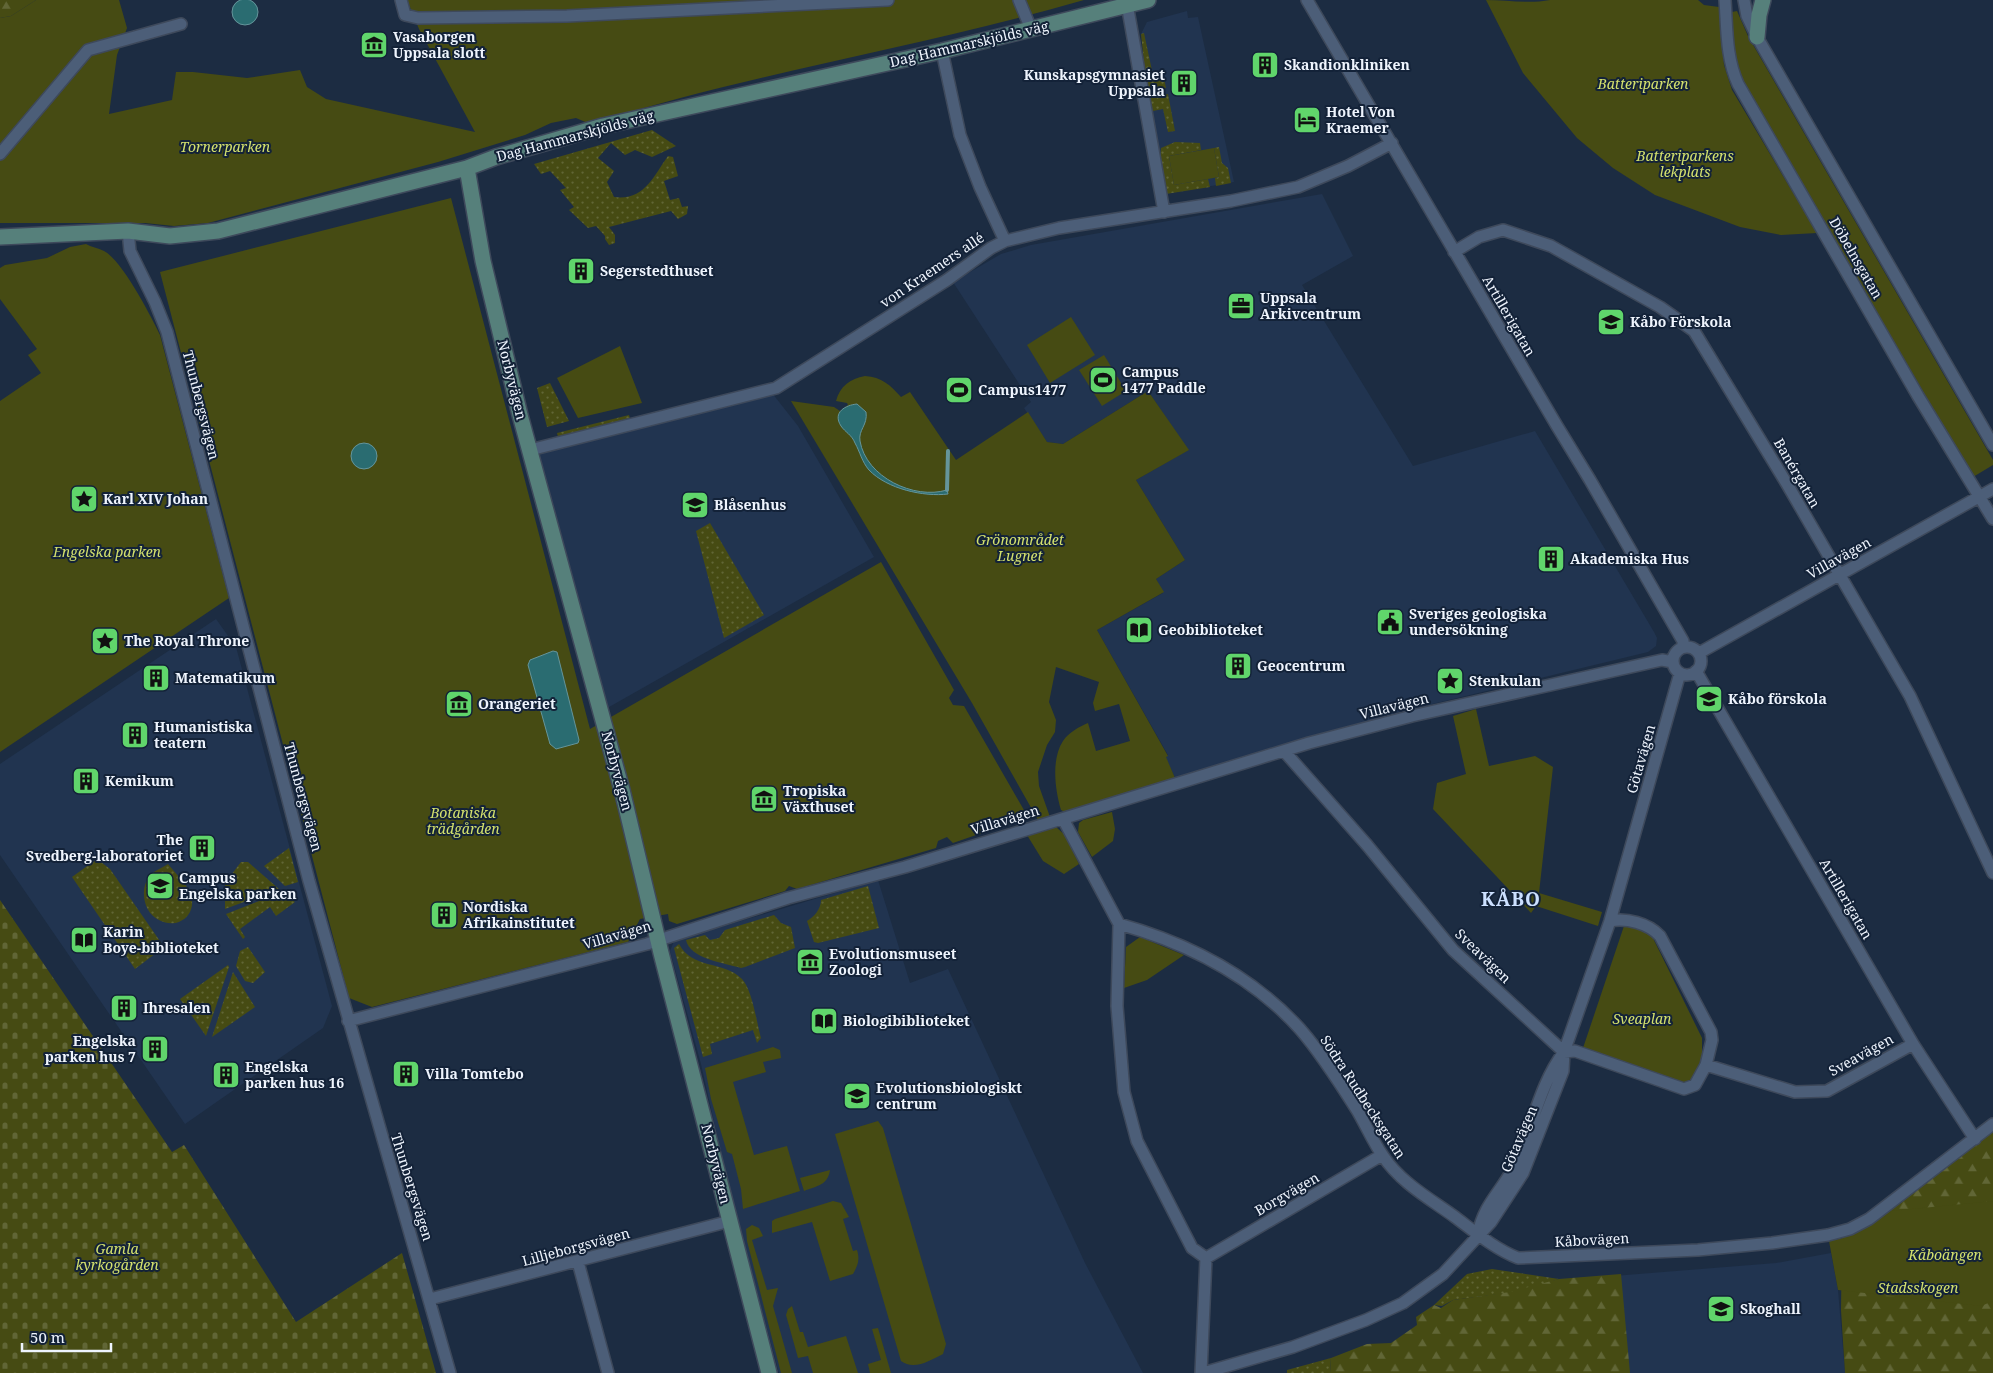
<svg xmlns="http://www.w3.org/2000/svg" width="1993" height="1373" viewBox="0 0 1993 1373" font-family="'Noto Serif',serif">
<defs>
<pattern id="grass-dots" width="8" height="8" patternUnits="userSpaceOnUse" patternTransform="scale(1.25)"><rect width="8" height="8" fill="#464b13"/><path d="M2 2h.1M6 6h.1" fill="none" stroke="#616636" stroke-width="1.8" stroke-linecap="round"/></pattern>
<pattern id="forest-firs" width="22" height="20" patternUnits="userSpaceOnUse" patternTransform="scale(1.25)"><rect width="22" height="20" fill="#464b13"/><path d="M5 1l3.5 6h-7zM16 11l3.5 6h-7z" fill="#616636"/></pattern>
<pattern id="cemetery-stones" width="16" height="16" patternUnits="userSpaceOnUse" patternTransform="scale(1.25)"><rect width="16" height="16" fill="#464b13"/><path d="M2 7V4a2 2 0 0 1 4 0v3zM10 15v-3a2 2 0 0 1 4 0v3z" fill="#616636"/></pattern>
</defs>
<rect width="100%" height="100%" fill="#1c2c42"/>
<path fill="#213450" d="M1187,11L1188,18L1198,17L1234,182L1166,194L1147,90L1141,34L1147,22Z
M1322,194L1353,256L1302,285L1413,466L1535,431L1654,632L1657,638L1656,646L1648,652L1399,712L1175,778L1165,757L1168,755L1097,630L1163,593L1156,579L1185,560L1136,480L1188,450L1148,391L1063,444L1047,442L1024,408L1031,402L953,282L1001,254L1031,245Z
M772,393L798,426L874,557L602,711L532,453Z
M216,619L236,647L332,1006L323,1028L185,1124L0,855V764Z
M878,880L910,983L948,969L1085,1263L1143,1373H779L730,1193L701,1064L670,951L674,941Z
M1831,1253L1838,1290L1845,1373H1612L1601,1277L1776,1263Z"/>
<path fill="url(#grass-dots)" d="M1144,33L1154,80L1164,78L1166,88L1147,90L1141,34Z
M1168,94L1175,131L1168,132L1163,109L1153,111L1148,97Z
M652,130L676,146L652,157L635,150L625,155L611,143L598,158L614,171L607,182L614,197C644,201 653,177 668,156L673,157L678,176L664,181L670,200L679,198L682,207L688,206L687,214L678,219L671,211L609,227L615,235V243L609,245L605,239V236L596,226L588,228L569,210L574,207L560,190L566,188L550,171L541,174L534,164Z
M1175,142L1200,143L1201,150L1169,156L1174,185L1208,179L1210,187L1166,194L1160,160L1161,148Z
M1219,147L1222,163L1228,168L1231,183L1216,186L1215,178L1219,177L1214,148Z
M550,383L569,421L547,427L537,388Z
M629,415L630,418L558,437L557,433Z
M710,523L764,615L724,638L696,531Z
M289,848L298,882L285,886L264,866Z
M97,859L110,869L164,947L135,969L72,877Z
M241,862H248L279,889L225,909V883Z
M168,864C175,873 188,885 191,895C197,915 178,930 159,920C142,912 138,884 154,872C158,869 164,867 168,864Z
M868,886L879,928L818,943L814,942L807,921C814,917 821,909 821,900Z
M282,892L295,902L276,916L270,907L240,929L245,937L243,939L226,914Z
M774,915L781,923L791,927L795,948L745,967L741,968C725,963 690,959 686,940L705,935L710,940L719,938L725,930Z
M679,944C693,970 723,960 742,979C752,989 757,1024 761,1038L757,1043L753,1030L710,1044L712,1054L703,1057L674,948Z
M248,947L265,972L253,983L245,981L236,966L240,951Z
M228,965L229,967L206,1036L180,999Z
M233,972L255,1007L212,1037Z
M1492,1269L1559,1279L1523,1291L1453,1300L1442,1306L1434,1305L1467,1274Z
M1331,1358L1330,1373H1287V1370Z"/>
<path fill="url(#forest-firs)" d="M0,0H36L11,16L0,18Z
M1993,1131V1373H1845L1841,1310L1842,1237L1877,1220Z
M1621,1274L1630,1373H1330L1331,1358L1367,1344L1391,1343L1417,1325L1416,1317L1434,1305L1441,1308L1453,1300L1510,1292L1559,1279Z"/>
<path fill="url(#cemetery-stones)" d="M0,900L172,1152L184,1145L296,1322L402,1253L436,1373H0Z"/>
<path fill="#464b13" d="M36,0H119L127,28L117,55L109,114L172,100L176,72H193L247,78L300,70L307,87L326,99L475,132L419,29L407,0H1084C921,47 752,73 590,124L576,118L551,123L525,135L438,162L208,223L174,226L145,223H0V18L11,16Z
M1486,0C1507,0 1529,4 1550,0H1698L1704,5L1719,7L1724,65L1732,90L1817,233L1781,235L1740,227L1655,195L1613,168L1577,138L1523,73Z
M1737,11L1748,36L1993,460V465L1973,477L1739,76L1734,53L1732,12Z
M1214,148L1219,177L1174,185L1169,156Z
M451,198L590,729L881,562L954,690L949,698L953,705L964,706L1028,817L953,843L947,837L938,841L936,848L797,889L789,886L785,891L677,924L669,921L668,914L640,919L628,942L372,1007L349,998L160,272Z
M86,244C91,247 98,248 104,251C122,260 151,316 160,335L229,598L0,752V401L41,373L28,355L37,349L0,299V268L5,265L47,258L70,247Z
M1071,317L1095,355L1050,383L1027,345Z
M620,346L642,403L578,418L557,378Z
M1104,355L1126,391L1102,406L1079,370Z
M865,376C882,377 890,385 901,397L910,392L956,460L1028,412L1047,442L1063,444L1148,391L1189,450L1136,480L1185,560L1156,579L1164,592L1097,630L1168,756L1166,757L1175,778L1067,813L1061,810C1055,790 1051,759 1063,741C1069,732 1079,727 1088,723L1096,751L1130,741L1119,704L1095,711L1093,703L1099,682L1056,667L1049,702L1056,720L1055,732L1047,745L1038,772L1039,786L1050,817L1038,820L972,703L791,401L834,407L840,411L848,405L847,403L836,401C840,386 850,379 865,376Z
M1476,709L1489,766L1535,756L1553,767L1539,893L1602,912L1598,926L1536,906L1531,913L1433,809L1437,783L1466,774L1453,716Z
M1112,812L1115,829L1113,841L1092,857L1078,832L1079,823L1083,820Z
M1056,827L1065,835L1079,864L1064,874L1043,861L1027,835Z
M1625,923L1651,934L1702,1038V1062L1692,1080L1680,1083L1583,1048Z
M1140,937L1184,955L1147,980L1124,988L1126,947Z
M773,1047L780,1050L781,1058L763,1062L766,1072L733,1082L754,1155L787,1146L800,1191L743,1209L741,1189L732,1154L727,1152L711,1099L705,1068Z
M878,1121L883,1128L946,1344L943,1354C931,1360 914,1371 901,1361L835,1134Z
M830,1170C828,1185 817,1186 804,1191L800,1178Z
M833,1201L841,1203L849,1217L843,1219L853,1251L857,1250C860,1260 858,1265 853,1274L830,1281L812,1222L772,1233V1221L775,1219Z
M1993,1201V1301L1981,1306L1838,1290L1829,1241L1853,1236L1892,1211Z
M752,1225L759,1228L763,1236L752,1240L767,1290L778,1288L773,1306L792,1373H781L747,1241L746,1229Z
M792,1306L800,1332H803L808,1347L846,1336L858,1373H813L808,1356L798,1358L786,1315L788,1309Z
M878,1328L891,1373H870L868,1364L881,1360L872,1329Z"/>
<path fill="#2a6c71" stroke="#65959b" d="M232 12a13 13 0 1 1 26 0a13 13 0 1 1-26 0Z
M857,404L866,412C868,425 858,430 860,441C866,477 914,500 947,490L948,494C924,497 887,489 869,470C862,462 860,452 855,443C852,435 845,432 841,426C832,412 846,405 857,404Z
M351 456a13 13 0 1 1 26 0a13 13 0 1 1-26 0Z
M553,651L557,652L579,740L578,743L556,749L550,744L528,665L530,660Z"/>
<g fill="none" stroke-linecap="round" stroke-linejoin="round">
<path stroke="#65959b" stroke-width="4" d="M947,490L948,451"/>
<g stroke="#3e495b" stroke-width="14">
<path id="street" d="M401,0L405,15L418,18L567,16L888,0
M1019,0L1031,29
M1307,0L1557,426L1590,480L1683,641V647
M1725,0C1727,28 1726,58 1738,84L1918,396L1993,519
M1744,0L1747,16L1757,37L1993,445
M1127,4L1164,212
M942,51L960,135L980,187L1005,241
M0,154L88,50L181,24
M128,231L130,251L155,302L167,332L309,881L450,1373
M1454,252L1479,237L1503,230L1551,246L1660,307L1694,331L1787,484L1910,696L1993,873
M530,450L776,388L947,280L991,248L1005,241L1059,228L1231,201L1298,187L1348,166L1392,143
M1673 661a14 14 0 1 1 28 0a14 14 0 1 1-28 0Z
M1699,653L1993,489
M1696,671L1913,1044L1975,1139
M1284,751L1367,845L1453,950L1564,1052L1575,1051L1684,1089L1695,1085L1706,1065L1795,1092L1827,1091L1913,1044
M1063,819L1119,924C1187,943 1252,976 1300,1029C1321,1053 1340,1083 1357,1110C1366,1125 1373,1142 1383,1156C1400,1182 1430,1199 1455,1217C1475,1232 1495,1249 1518,1258L1698,1250L1772,1243L1828,1235L1850,1229L1869,1219L1993,1124
M1610,921C1627,918 1648,923 1660,936L1711,1032L1712,1040L1706,1065
M1119,924L1117,1006L1124,1092L1137,1141L1192,1248L1206,1258L1201,1373
M348,1021L647,944L788,898L905,867L1309,743L1412,716L1662,660L1673,662
M1478,1234C1484,1204 1501,1192 1514,1167C1532,1130 1539,1085 1564,1052
M1206,1258L1382,1155
M578,1262L608,1373
M430,1299L730,1221
M1203,1373L1293,1347L1366,1320L1403,1303L1443,1274L1491,1222L1523,1173L1563,1071L1564,1052L1610,921L1680,673"/>
</g>
<g stroke="#3e495b" stroke-width="18">
<path id="secondary" d="M1757,37L1759,15L1763,0
M467,168L483,261L520,415L622,790L661,953L769,1373
M0,237L128,231L170,236L218,231L467,168L496,157L603,126L942,51L1148,0"/>
</g>
<use href="#street" stroke="#4c5e78" stroke-width="11"/>
<use href="#secondary" stroke="#56807b" stroke-width="15"/>
</g>
<defs>
<g id="museum-square" transform="scale(1.4375)"><rect x="-9" y="-9" width="18" height="18" rx="4" fill="#60d56b" stroke="#132238"/><path d="M0-6L6-3V-2H-6V-3ZM-5-1h2V3h-2ZM-1-1h2V3h-2ZM3-1h2V3H3ZM-6 4H6V6H-6Z" fill="#111"/></g>
<g id="building-square" transform="scale(1.4375)"><rect x="-9" y="-9" width="18" height="18" rx="4" fill="#60d56b" stroke="#132238"/><path d="M-4-6H4V6H1V3H-1V6H-4ZM-2.5-4.3h1.7v1.8h-1.7ZM.8-4.3h1.7v1.8H.8ZM-2.5-1h1.7V.8h-1.7ZM.8-1h1.7V.8H.8Z" fill="#111"/></g>
<g id="hotel-square" transform="scale(1.4375)"><rect x="-9" y="-9" width="18" height="18" rx="4" fill="#60d56b" stroke="#132238"/><path d="M-6-4.5h1.5V1H6V5H4.5V3h-9V5H-6ZM-4 0a1.8 1.8 0 1 1 3.6 0ZM.5 0V-2.5h3Q6-2.5 6 0Z" fill="#111"/></g>
<g id="office-square" transform="scale(1.4375)"><rect x="-9" y="-9" width="18" height="18" rx="4" fill="#60d56b" stroke="#132238"/><path d="M-6-3h4V-5.5h4V-3h4V5H-6ZM-1-4.5V-3h2v-1.5ZM-6 0V1H6V0Z" fill="#111"/></g>
<g id="school-square" transform="scale(1.4375)"><rect x="-9" y="-9" width="18" height="18" rx="4" fill="#60d56b" stroke="#132238"/><path d="M0-5L7-2L0 1L-7-2ZM-4 1L0 2.5L4 1V4Q0 6-4 4Z" fill="#111"/></g>
<g id="stadium-square" transform="scale(1.4375)"><rect x="-9" y="-9" width="18" height="18" rx="4" fill="#60d56b" stroke="#132238"/><path d="M0-5a6.5 5 0 1 0 0 10a6.5 5 0 1 0 0-10ZM-3.5-1.8h7v3.6h-7Z" fill="#111"/></g>
<g id="sight-square" transform="scale(1.4375)"><rect x="-9" y="-9" width="18" height="18" rx="4" fill="#60d56b" stroke="#132238"/><path d="M0-6L1.8-2.2L6-1.7L2.9 1.2L3.7 5.4L0 3.3L-3.7 5.4L-2.9 1.2L-6-1.7L-1.8-2.2Z" fill="#111"/></g>
<g id="university-square" transform="scale(1.4375)"><rect x="-9" y="-9" width="18" height="18" rx="4" fill="#60d56b" stroke="#132238"/><path d="M0-5L7-2L0 1L-7-2ZM-4 1L0 2.5L4 1V4Q0 6-4 4Z" fill="#111"/></g>
<g id="civic-square" transform="scale(1.4375)"><rect x="-9" y="-9" width="18" height="18" rx="4" fill="#60d56b" stroke="#132238"/><path d="M-.6-6.5H3V-4.5H.6V-3L4-1V1h2V6H-6V1h2V-1L-.6-3ZM-1.2 2.5V6h2.4V2.5Z" fill="#111"/></g>
<g id="library-square" transform="scale(1.4375)"><rect x="-9" y="-9" width="18" height="18" rx="4" fill="#60d56b" stroke="#132238"/><path d="M-6-4Q-3-5.5-.7-3.5V5Q-3 3-6 4ZM6-4Q3-5.5 .7-3.5V5Q3 3 6 4Z" fill="#111"/></g>
</defs>
<g fill-rule="evenodd">
<use href="#museum-square" x="374" y="45"/>
<use href="#building-square" x="1265" y="65"/>
<use href="#building-square" x="1184" y="83"/>
<use href="#hotel-square" x="1307" y="120"/>
<use href="#building-square" x="581" y="271"/>
<use href="#office-square" x="1241" y="306"/>
<use href="#school-square" x="1611" y="322"/>
<use href="#stadium-square" x="1103" y="380"/>
<use href="#stadium-square" x="959" y="390"/>
<use href="#sight-square" x="84" y="499"/>
<use href="#university-square" x="695" y="505"/>
<use href="#building-square" x="1551" y="559"/>
<use href="#civic-square" x="1390" y="622"/>
<use href="#library-square" x="1139" y="630"/>
<use href="#sight-square" x="105" y="641"/>
<use href="#building-square" x="1238" y="666"/>
<use href="#building-square" x="156" y="678"/>
<use href="#sight-square" x="1450" y="681"/>
<use href="#school-square" x="1709" y="699"/>
<use href="#museum-square" x="459" y="704"/>
<use href="#building-square" x="135" y="735"/>
<use href="#building-square" x="86" y="781"/>
<use href="#museum-square" x="764" y="799"/>
<use href="#building-square" x="202" y="848"/>
<use href="#university-square" x="160" y="886"/>
<use href="#building-square" x="444" y="915"/>
<use href="#library-square" x="84" y="940"/>
<use href="#museum-square" x="810" y="962"/>
<use href="#building-square" x="124" y="1008"/>
<use href="#library-square" x="824" y="1021"/>
<use href="#building-square" x="155" y="1049"/>
<use href="#building-square" x="406" y="1074"/>
<use href="#building-square" x="226" y="1075"/>
<use href="#university-square" x="857" y="1096"/>
<use href="#school-square" x="1721" y="1309"/>
</g>
<g text-anchor="middle" stroke-width="4" stroke-linejoin="round" paint-order="stroke">
<g font-size="14" font-weight="bold" fill="#eef4fd" stroke="#132238" text-anchor="start">
<text x="393" y="42">Vasaborgen<tspan x="393" dy="16">Uppsala slott</tspan></text>
<text x="1284" y="70">Skandionkliniken</text>
<text x="1165" y="80" text-anchor="end">Kunskapsgymnasiet<tspan x="1165" dy="16">Uppsala</tspan></text>
<text x="1326" y="117">Hotel Von<tspan x="1326" dy="16">Kraemer</tspan></text>
<text x="600" y="276">Segerstedthuset</text>
<text x="1260" y="303">Uppsala<tspan x="1260" dy="16">Arkivcentrum</tspan></text>
<text x="1630" y="327">Kåbo Förskola</text>
<text x="1122" y="377">Campus<tspan x="1122" dy="16">1477 Paddle</tspan></text>
<text x="978" y="395">Campus1477</text>
<text x="103" y="504">Karl XIV Johan</text>
<text x="714" y="510">Blåsenhus</text>
<text x="1570" y="564">Akademiska Hus</text>
<text x="1409" y="619">Sveriges geologiska<tspan x="1409" dy="16">undersökning</tspan></text>
<text x="1158" y="635">Geobiblioteket</text>
<text x="124" y="646">The Royal Throne</text>
<text x="1257" y="671">Geocentrum</text>
<text x="175" y="683">Matematikum</text>
<text x="1469" y="686">Stenkulan</text>
<text x="1728" y="704">Kåbo förskola</text>
<text x="478" y="709">Orangeriet</text>
<text x="154" y="732">Humanistiska<tspan x="154" dy="16">teatern</tspan></text>
<text x="105" y="786">Kemikum</text>
<text x="783" y="796">Tropiska<tspan x="783" dy="16">Växthuset</tspan></text>
<text x="183" y="845" text-anchor="end">The<tspan x="183" dy="16">Svedberg-laboratoriet</tspan></text>
<text x="179" y="883">Campus<tspan x="179" dy="16">Engelska parken</tspan></text>
<text x="463" y="912">Nordiska<tspan x="463" dy="16">Afrikainstitutet</tspan></text>
<text x="103" y="937">Karin<tspan x="103" dy="16">Boye-biblioteket</tspan></text>
<text x="829" y="959">Evolutionsmuseet<tspan x="829" dy="16">Zoologi</tspan></text>
<text x="143" y="1013">Ihresalen</text>
<text x="843" y="1026">Biologibiblioteket</text>
<text x="136" y="1046" text-anchor="end">Engelska<tspan x="136" dy="16">parken hus 7</tspan></text>
<text x="245" y="1072">Engelska<tspan x="245" dy="16">parken hus 16</tspan></text>
<text x="425" y="1079">Villa Tomtebo</text>
<text x="876" y="1093">Evolutionsbiologiskt<tspan x="876" dy="16">centrum</tspan></text>
<text x="1740" y="1314">Skoghall</text>
</g>
<g font-size="14" fill="#eef4fd" stroke="#132238">
<text transform="translate(969 44) rotate(-13)" y="5">Dag Hammarskjölds väg</text>
<text transform="translate(575 136) rotate(-15)" y="5">Dag Hammarskjölds väg</text>
<text transform="translate(1856 258) rotate(60)" y="5">Döbelnsgatan</text>
<text transform="translate(932 270) rotate(-34)" y="5">von Kraemers allé</text>
<text transform="translate(1509 316) rotate(60)" y="5">Artillerigatan</text>
<text transform="translate(512 380) rotate(76)" y="5">Norbyvägen</text>
<text transform="translate(201 405) rotate(76)" y="5">Thunbergsvägen</text>
<text transform="translate(1797 473) rotate(60)" y="5">Banérgatan</text>
<text transform="translate(1839 558) rotate(-29)" y="5">Villavägen</text>
<text transform="translate(1394 706) rotate(-14)" y="5">Villavägen</text>
<text transform="translate(1641 759) rotate(-74)" y="5">Götavägen</text>
<text transform="translate(617 771) rotate(75)" y="5">Norbyvägen</text>
<text transform="translate(303 797) rotate(75)" y="5">Thunbergsvägen</text>
<text transform="translate(1005 820) rotate(-17)" y="5">Villavägen</text>
<text transform="translate(1846 899) rotate(60)" y="5">Artillerigatan</text>
<text transform="translate(617 935) rotate(-16)" y="5">Villavägen</text>
<text transform="translate(1483 956) rotate(44)" y="5">Sveavägen</text>
<text transform="translate(1861 1055) rotate(-29)" y="5">Sveavägen</text>
<text transform="translate(1363 1097) rotate(57)" y="5">Södra Rudbecksgatan</text>
<text transform="translate(1519 1139) rotate(-67)" y="5">Götavägen</text>
<text transform="translate(716 1164) rotate(76)" y="5">Norbyvägen</text>
<text transform="translate(412 1187) rotate(73)" y="5">Thunbergsvägen</text>
<text transform="translate(1287 1194) rotate(-30)" y="5">Borgvägen</text>
<text transform="translate(1592 1240) rotate(-3)" y="5">Kåbovägen</text>
<text transform="translate(576 1247) rotate(-15)" y="5">Lilljeborgsvägen</text>
</g>
<g font-size="14" font-style="italic" fill="#d4e16d" stroke="#132238">
<text x="1643" y="89">Batteriparken</text>
<text x="225" y="152">Tornerparken</text>
<text x="1685" y="161">Batteriparkens<tspan x="1685" dy="16">lekplats</tspan></text>
<text x="1020" y="545">Grönområdet<tspan x="1020" dy="16">Lugnet</tspan></text>
<text x="107" y="557">Engelska parken</text>
<text x="463" y="818">Botaniska<tspan x="463" dy="16">trädgården</tspan></text>
<text x="1642" y="1024">Sveaplan</text>
<text x="117" y="1254">Gamla<tspan x="117" dy="16">kyrkogården</tspan></text>
<text x="1945" y="1260">Kåboängen</text>
<text x="1918" y="1293">Stadsskogen</text>
</g>
<g font-size="19" font-weight="bold" letter-spacing="1" fill="#cce0ff" stroke="#132238">
<text x="1511" y="906">KÅBO</text>
</g>
</g>
<path d="M22 1343v8h89v-8" fill="none" stroke="#eef4fd" stroke-width="2.5"/>
<text x="30" y="1343" font-size="15" fill="#eef4fd" stroke="#132238" stroke-width="4" paint-order="stroke">50 m</text>
</svg>
